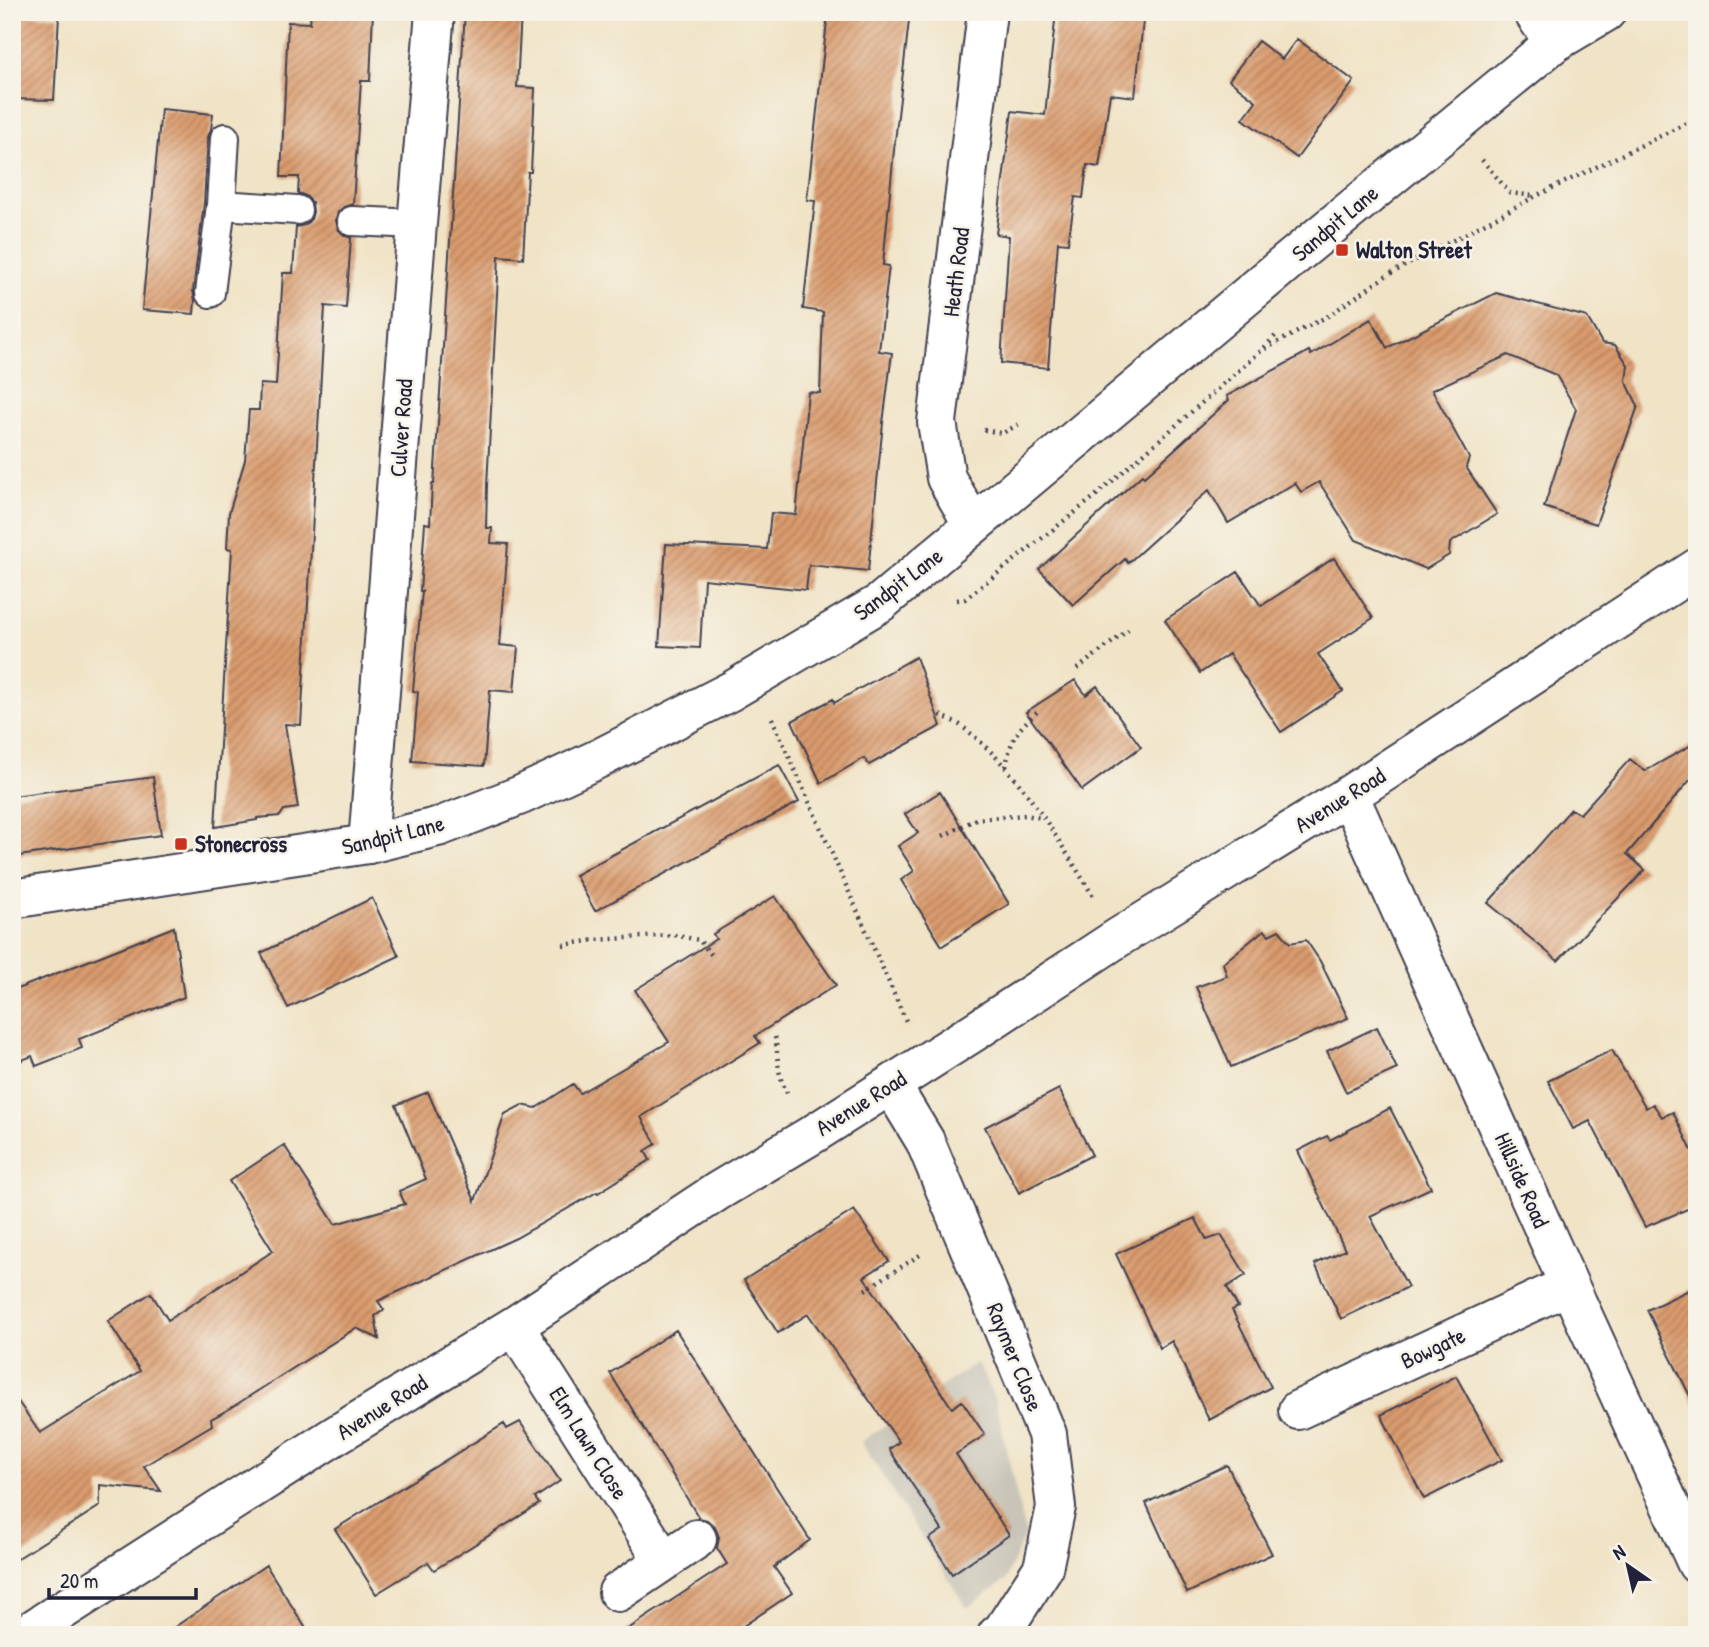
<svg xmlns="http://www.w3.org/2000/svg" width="1709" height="1647" viewBox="0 0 1709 1647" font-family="'Patrick Hand',sans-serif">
<defs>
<pattern id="building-hatch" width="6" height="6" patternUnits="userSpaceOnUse" patternTransform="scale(1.75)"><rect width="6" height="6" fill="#da9b6d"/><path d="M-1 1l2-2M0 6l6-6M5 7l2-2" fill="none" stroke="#b07e5b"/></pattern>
</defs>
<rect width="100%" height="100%" fill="#f7f3e8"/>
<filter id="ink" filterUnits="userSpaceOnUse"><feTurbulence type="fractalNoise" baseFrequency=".0143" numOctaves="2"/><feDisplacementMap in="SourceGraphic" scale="14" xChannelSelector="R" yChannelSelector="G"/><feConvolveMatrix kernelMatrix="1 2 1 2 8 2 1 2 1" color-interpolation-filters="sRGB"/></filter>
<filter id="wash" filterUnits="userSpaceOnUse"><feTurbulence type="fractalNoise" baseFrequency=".00686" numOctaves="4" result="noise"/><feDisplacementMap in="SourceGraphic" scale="28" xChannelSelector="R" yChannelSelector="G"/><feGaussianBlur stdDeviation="1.57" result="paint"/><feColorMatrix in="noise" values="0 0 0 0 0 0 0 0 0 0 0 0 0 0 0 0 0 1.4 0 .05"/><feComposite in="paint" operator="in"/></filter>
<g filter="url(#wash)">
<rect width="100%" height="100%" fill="#f0e3c6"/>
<path fill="#c8c4b8" d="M977,1362L996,1402L1025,1533L1006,1580L967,1608L861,1442Z"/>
<g id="blocks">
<path fill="url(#building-hatch)" d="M311,12H373L370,81H361L353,204L344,207L338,212L336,220L338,229L344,235L351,238L346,308L325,306L301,725L285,724L298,808L284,810L280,816L257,818V820L215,827L232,549L227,548L229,513L245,460L249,410H259L260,384L276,385L283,273H293L296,227L305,225L311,219L313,212L312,202L306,196L298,193L299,177H281L288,22L310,23Z
M465,12H521L517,87L535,88L531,172H528L523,258L499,256L487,486L486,528H492L491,543L508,544L500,645L518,647L514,692L490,690L484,766L412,761L418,692L413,691L422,591H420L425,523L430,524L432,484H434Z
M828,12H910L894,150L883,265L889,266L879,351L892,353L883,423L868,571L809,565L806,590L704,579L700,648L659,646L666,544L767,549L771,513L796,515L808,392L820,393L823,312L803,309L815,201L807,200Z
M1056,12H1144L1135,97L1110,94L1099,167L1087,165L1083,198L1075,197L1068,243L1058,242L1048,368L1001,363L1009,236L996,234L1012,111L1045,115Z
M12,14L59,16L54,100L12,99Z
M1297,39L1354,81L1297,158L1243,119L1256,101L1229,80L1258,41L1282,59Z
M161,109L213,114L211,129L208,137L204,204L193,291L195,300L194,314L142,310Z
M1496,293L1587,317L1602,343L1615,345L1628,365L1626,381L1638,406L1596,524L1544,507L1576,409L1556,375L1508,355L1432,390L1469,458L1466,467L1497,514L1450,543L1449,555L1426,569L1356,540L1319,482L1301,492L1295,483L1228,523L1209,490L1128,563L1125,559L1073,605L1039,569L1142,475L1144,477L1229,400L1227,396L1309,351L1311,355L1371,319L1387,348Z
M1334,558L1373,618L1318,654L1343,691L1281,732L1229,654L1200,673L1165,620L1238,572L1261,606Z
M916,657L941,726L869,765L864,758L821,783L792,721L833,699L834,703Z
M1075,680L1086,695L1097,686L1141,747L1082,790L1026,712Z
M1697,742V772L1627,854L1645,870L1558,961L1488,903L1571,809L1580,814L1630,759L1645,771Z
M779,765L799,802L595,911L575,875Z
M153,777L161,835L12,857V796Z
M940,792L1009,904L942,946L901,880L914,871L898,846L918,833L905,814Z
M775,896L836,985L755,1036L760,1043L641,1117L656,1144L645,1151L650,1160L598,1193L597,1192L516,1238L378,1301L384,1310L375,1316L379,1339L356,1328L231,1408L211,1419L212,1425L144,1466L161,1491L100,1485V1506L12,1562V1393L40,1433L140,1371L108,1321L151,1293L168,1320L273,1251L229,1181L284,1145L335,1224L405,1204L399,1191L426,1179L396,1105L428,1092L475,1201L505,1114L522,1105L536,1108L573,1084L580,1093L669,1042L635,990L716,939L713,934Z
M372,898L399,956L288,1008L261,953Z
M174,927L184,997L79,1039L82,1048L36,1066L32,1056L12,1064V991Z
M1264,930L1269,935L1279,930L1290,943L1306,940L1320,961L1348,1018L1231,1067L1196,987L1227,976L1223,963Z
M1377,1027L1397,1069L1346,1092L1327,1051Z
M1612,1050L1646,1108L1653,1104L1662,1117L1673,1112L1697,1161V1205L1645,1227L1590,1121L1573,1129L1548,1081Z
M1059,1089L1092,1155L1019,1193L985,1127Z
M1390,1108L1431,1188L1370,1216L1408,1287L1341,1319L1315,1264L1345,1250L1298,1151L1327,1136L1330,1140Z
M854,1210L889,1261L864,1277L952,1408L962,1401L985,1435L956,1454L1009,1535L952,1574L929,1539L942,1530L889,1449L899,1442L808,1314L778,1333L744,1280Z
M1195,1218L1207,1240L1221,1235L1246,1275L1227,1287L1238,1307L1232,1310L1271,1387L1209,1420L1172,1341L1160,1348L1116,1254Z
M1697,1286V1410L1647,1310Z
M676,1330L810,1540L774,1567L792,1593L730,1635H619L727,1564L717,1548L719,1537L715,1527L707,1520L699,1518L610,1373Z
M1456,1376L1502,1460L1424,1499L1381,1415Z
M520,1422L560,1481L535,1498L539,1504L434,1570L428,1562L376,1594L335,1529L504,1424L507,1429Z
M1227,1465L1272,1554L1187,1593L1146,1503Z
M266,1565L310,1635H163Z"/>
</g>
</g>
<g filter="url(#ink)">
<use href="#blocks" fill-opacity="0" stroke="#413f50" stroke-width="2"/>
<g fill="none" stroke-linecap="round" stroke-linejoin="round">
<g stroke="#413f50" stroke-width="32">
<path id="service" d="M221,205L297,210
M352,221L417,224
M210,293L221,205L225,138"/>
</g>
<g stroke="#413f50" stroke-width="42">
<path id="minor" d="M1533,12L1554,43
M973,525L946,478L937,422L987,12
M1349,795L1569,1285L1697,1564
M368,844L417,224L435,12
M891,1085L925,1141L1047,1434L1056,1507L1043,1568L1003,1630L997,1635
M514,1326L664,1561
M1298,1410L1569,1285
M618,1592L697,1539
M24,1635L336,1435L514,1326L718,1191L815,1133L977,1030L1119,937L1349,795L1697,568"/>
</g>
<g stroke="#413f50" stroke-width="42">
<path id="tertiary" d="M12,899L368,844L441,826L521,795L602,757L731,691L880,603L1291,259L1554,43L1606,12"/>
</g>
<path stroke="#413f50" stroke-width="4.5" stroke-dasharray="2 5" stroke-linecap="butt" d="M1482,160L1510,193L1535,196
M1265,349L1328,316L1386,276L1536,196L1673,130L1697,117
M984,430L1003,433L1019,424
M957,600L965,599L1093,498L1261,351L1278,333
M1077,669L1131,628
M940,715C948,719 957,722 964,728C1020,771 1058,840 1095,899
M772,718L906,1021
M1006,767C1011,737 1017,730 1039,710
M943,836L976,819L1025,815L1042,818
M563,945L595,940L674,935L699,940L714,958
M775,1037C779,1059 776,1076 789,1096
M865,1290L923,1253"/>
<use href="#service" stroke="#fff" stroke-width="28"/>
<use href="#minor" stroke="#fff" stroke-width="38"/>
<use href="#tertiary" stroke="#fff" stroke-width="38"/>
</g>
</g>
<g fill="#c8321e" stroke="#f7f3e8" stroke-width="2.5">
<rect x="1335" y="243" width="14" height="14" rx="3.5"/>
<rect x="174" y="837" width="14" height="14" rx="3.5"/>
</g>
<g text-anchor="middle" stroke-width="5" stroke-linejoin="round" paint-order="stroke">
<g font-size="23" fill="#22223b" stroke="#f7f3e8">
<text transform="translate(1335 223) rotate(-40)" y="8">Sandpit Lane</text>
<text transform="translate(956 272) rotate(-83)" y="8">Heath Road</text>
<text transform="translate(401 428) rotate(-86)" y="8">Culver Road</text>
<text transform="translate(898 584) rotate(-37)" y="8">Sandpit Lane</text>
<text transform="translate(1340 800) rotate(-32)" y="8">Avenue Road</text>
<text transform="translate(393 835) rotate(-14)" y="8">Sandpit Lane</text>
<text transform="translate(861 1103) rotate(-32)" y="8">Avenue Road</text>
<text transform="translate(1522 1180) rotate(66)" y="8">Hillside Road</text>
<text transform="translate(1433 1348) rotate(-25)" y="8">Bowgate</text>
<text transform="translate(1015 1357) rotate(68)" y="8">Raymer Close</text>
<text transform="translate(382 1407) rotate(-32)" y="8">Avenue Road</text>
<text transform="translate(589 1443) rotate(58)" y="8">Elm Lawn Close</text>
</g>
<g font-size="23" font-weight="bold" fill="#22223b" stroke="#f7f3e8" text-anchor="start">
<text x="1356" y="258">Walton Street</text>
<text x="195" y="852">Stonecross</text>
</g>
</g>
<rect width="1709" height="1647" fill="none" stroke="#f7f3e8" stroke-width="42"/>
<g transform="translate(1628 1566) rotate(326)" stroke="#f7f3e8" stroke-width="5" paint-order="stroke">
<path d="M0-5L12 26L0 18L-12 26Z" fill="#22223b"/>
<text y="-10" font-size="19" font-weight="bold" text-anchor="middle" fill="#22223b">N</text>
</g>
<path d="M49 1588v10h147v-10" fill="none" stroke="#22223b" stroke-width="3.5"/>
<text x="60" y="1588" font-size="21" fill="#22223b" stroke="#f7f3e8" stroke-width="5" paint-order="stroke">20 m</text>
</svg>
